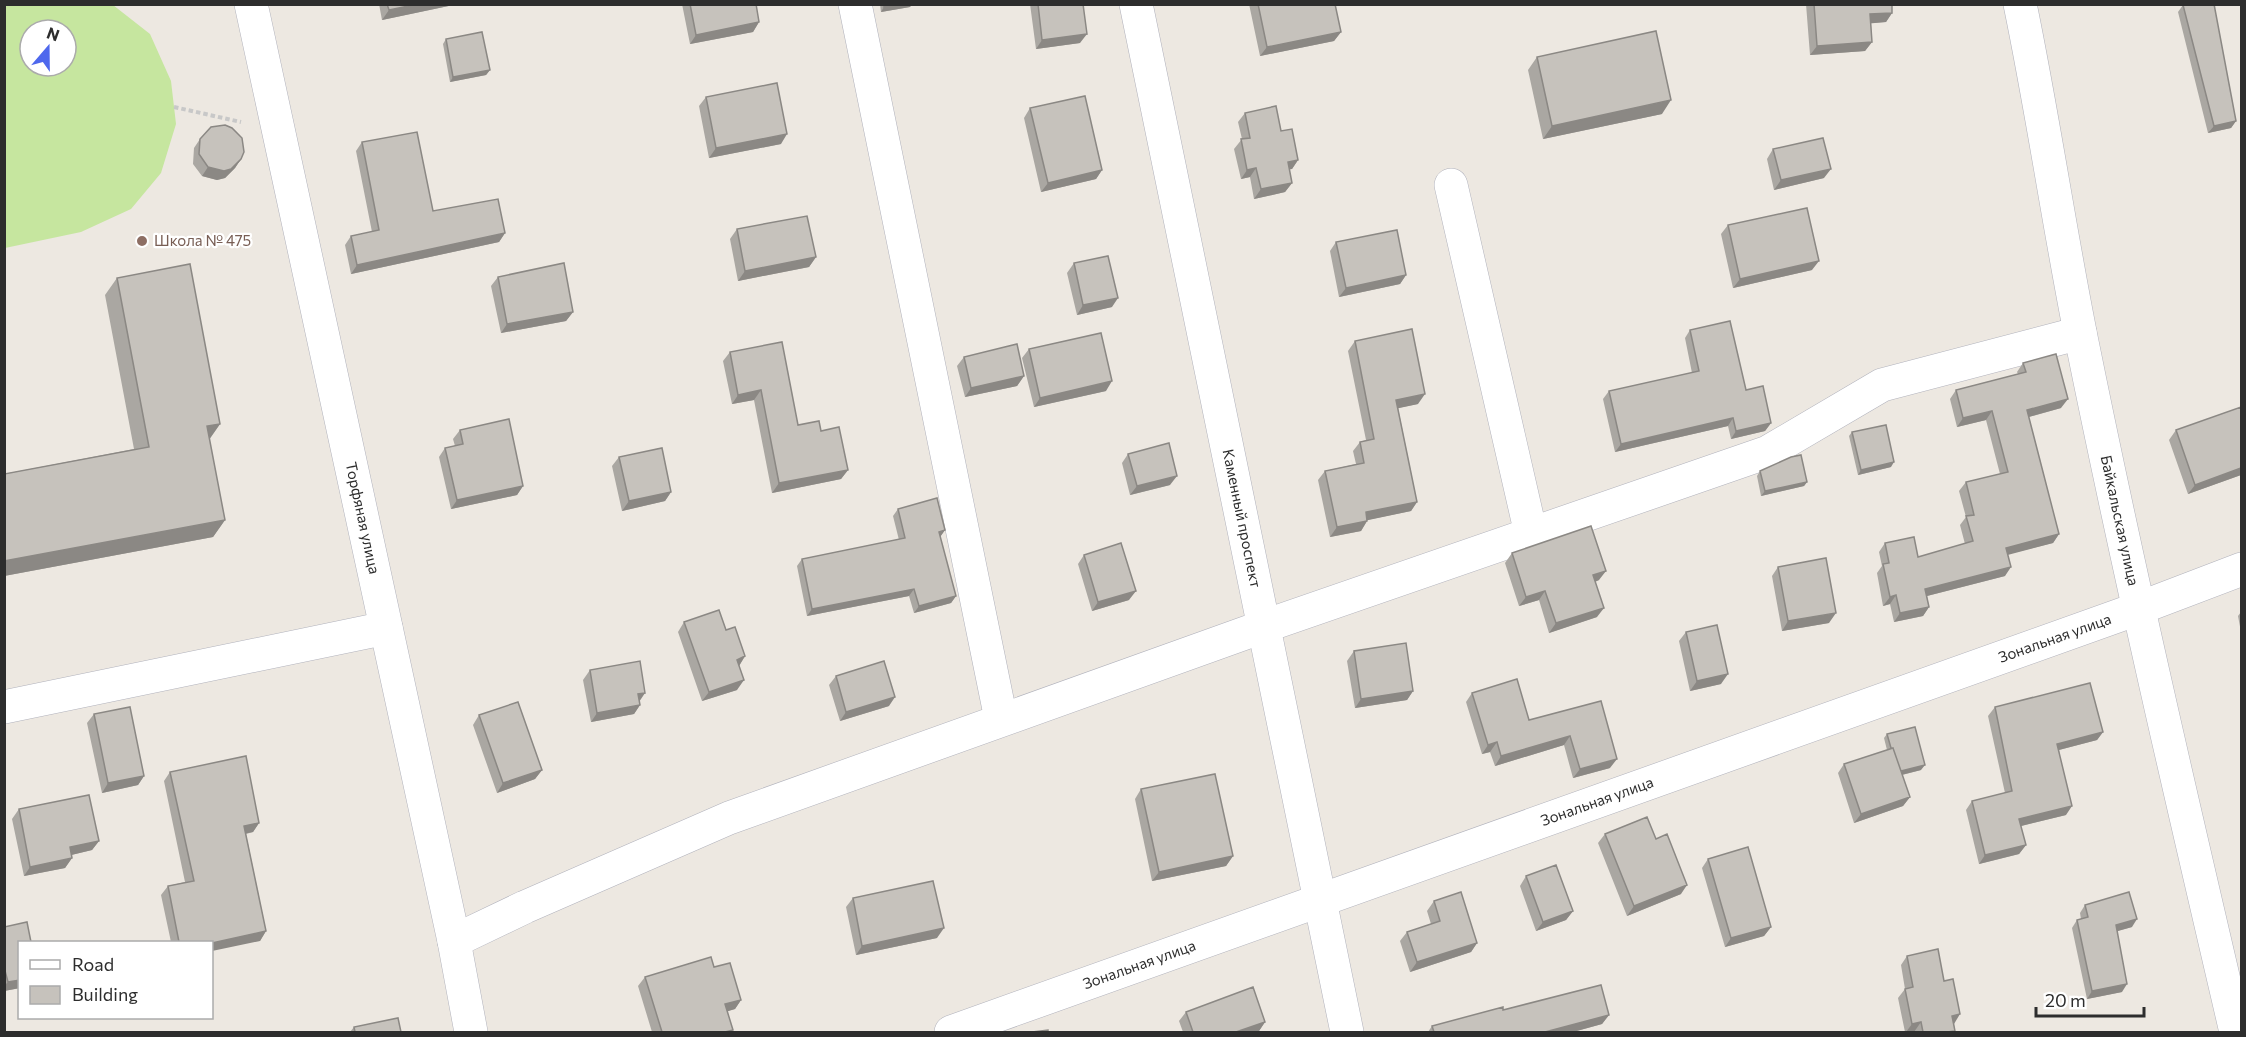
<svg xmlns="http://www.w3.org/2000/svg" width="2246" height="1037" viewBox="0 0 2246 1037" font-family="Commissioner,sans-serif">
<rect width="100%" height="100%" fill="#ede8e1"/>
<path fill="#c6e69f" fill-rule="evenodd" d="M4,5H113L150,34L171,81L176,124L161,173L131,209L81,232L5,248ZM30,30H66V66H30Z"/>
<g fill="none" stroke-linecap="round" stroke-linejoin="round">
<g stroke="#b1b2bc" stroke-width="34">
<g id="minor">
<path id="s1" d="M251,4L454,941L471,1032"/>
<path d="M855,4L1001,719"/>
<path id="s2" d="M1136,4L1347,1032"/>
<path id="s3" d="M2020,4C2043,115 2059,227 2081,337C2128,570 2182,801 2236,1032"/>
<path d="M1451,185L1531,534"/>
<path d="M4,707L386,628"/>
<path d="M454,941L525,907L729,818L1262,627L1768,452L1882,385L2080,333"/>
<path id="s4" d="M951,1032L2137,609L2242,569"/>
</g>
</g>
<path stroke="#c8c8c8" stroke-width="4" stroke-dasharray="4.5 3" stroke-linecap="butt" d="M174,107L241,122"/>
<use href="#minor" stroke="#fff" stroke-width="33"/>
</g>
<path fill="#aaa7a2" d="M379,4H458L382,20Z
M682,4H756L759,22L753,32L690,44Z
M880,4H912L910,7L881,12Z
M1030,4H1083L1080,43L1036,49Z
M1249,4H1335L1341,32L1334,41L1260,56Z
M1806,4H1892V13L1886,22L1871,23L1872,42L1865,51L1810,55Z
M2183,5L2236,121L2231,128L2208,133L2178,12Z
M446,39L490,70L486,75L450,82L443,44Z
M1537,57L1662,114L1543,139L1528,70Z
M706,97L781,144L709,158L699,106Z
M1030,108L1102,170L1096,179L1041,192L1024,118Z
M1245,113L1281,131L1298,160L1292,169H1289L1292,183L1285,192L1254,199L1250,177L1241,179L1234,149L1242,139L1238,122Z
M200,139L241,159L235,168L225,178L217,180L202,176L193,164L194,148Z
M362,142L433,211L505,233L499,242L351,274L345,245L351,236L372,232L356,151Z
M1773,149L1824,178L1774,190L1767,159Z
M1728,225L1812,270L1733,288L1721,234Z
M737,229L816,257L809,267L738,281L730,239Z
M1336,242L1406,275L1400,284L1339,297L1330,251Z
M1074,263L1112,307L1077,315L1067,273Z
M498,277L573,312L566,321L501,333L491,286Z
M117,278L220,424L209,440L225,520L213,537L4,576V474L134,449L105,295Z
M1690,330L1746,390L1771,423L1765,431L1731,439L1728,426L1615,452L1603,399L1609,391L1692,373L1685,338Z
M1355,341L1418,404L1398,408L1417,502L1411,511L1367,520V521L1361,531L1330,537L1318,480L1325,471L1356,464L1353,451L1360,442L1366,440L1348,351Z
M1029,349L1106,391L1034,407L1022,358Z
M730,352L798,425L821,431L848,470L841,479L772,493L754,400L732,404L723,361Z
M964,357L1024,376L1017,386L965,397L957,366Z
M2023,363L2061,408L2029,417L2059,534L2053,543L2008,554L2005,576L1927,596L1929,607L1923,616L1894,622L1890,604L1883,606L1877,573L1882,566L1879,552L1885,543L1918,557L1965,544L1960,525L1966,517L1959,491L1966,482L2000,474L1986,420L1957,427L1950,399L1956,390L2018,374L2017,372Z
M460,430L523,486L517,495L451,509L439,457L445,448L455,446L453,439Z
M2176,430L2241,475L2188,494L2169,440Z
M1852,432L1891,467L1858,475L1849,436Z
M1128,454L1170,485L1130,495L1122,463Z
M619,457L671,492L665,501L622,511L612,466Z
M1760,471L1807,482L1804,486L1761,496L1757,476Z
M898,509L945,530L940,537L956,596L951,603L914,613L909,596L807,616L797,566L802,559L899,540L893,516Z
M1512,553L1599,580L1595,582L1597,617L1549,633L1539,600L1519,606L1505,563Z
M1084,555L1129,600L1092,611L1078,564Z
M1778,567L1829,623L1782,631L1772,576Z
M2241,612V632L2238,616Z
M684,622L726,630L745,656L739,666L737,690L702,701L678,632Z
M1686,632L1721,684L1690,691L1679,641Z
M1354,651L1413,691L1407,700L1355,708L1347,661Z
M590,670L640,701V705L634,714L591,722L583,680Z
M836,676L889,706L840,721L829,685Z
M1472,693L1529,720L1601,701L1610,768L1573,778L1564,745L1495,766L1490,752L1482,754L1466,702Z
M1995,707L2103,732L2097,740L2059,750L2066,815L2021,826L2026,845L2019,854L1979,864L1966,810L1972,801L2005,793L1988,716Z
M94,714L144,776L138,785L102,793L87,723Z
M479,715L542,770L535,779L497,793L473,725Z
M1887,734L1921,770L1902,775L1910,797L1903,806L1854,823L1838,773L1844,764L1887,750L1884,738Z
M170,772L259,823L253,832L246,834L266,931L260,941L212,942H171L161,895L168,886L185,882L164,781Z
M1141,789L1233,856L1226,866L1152,881L1135,799Z
M19,809L99,841L92,850L71,855L72,858L65,868L24,876L12,819Z
M1605,834L1656,839L1681,894L1627,916L1598,843Z
M1708,859L1771,927L1764,936L1725,947L1702,868Z
M1526,876L1573,911L1566,920L1536,931L1520,886Z
M853,898L937,938L856,955L846,907Z
M1434,901L1477,943L1471,952L1410,972L1400,941L1407,932L1431,924L1427,911Z
M2085,905L2132,927L2117,931L2122,992L2087,999L2072,928L2077,920L2081,919L2080,913Z
M4,927L20,942V988L4,991Z
M1907,956L1954,1024L1955,1031L1953,1032H1905L1898,998L1905,989L1901,965Z
M714,967L741,1000L735,1009L727,1011L733,1030L731,1032H652L638,986L645,977Z
M1503,1010L1609,1015L1602,1024L1573,1032H1428L1432,1026Z
M1186,1012L1265,1022L1259,1031L1255,1032H1183L1179,1021Z
M354,1027L401,1032H350Z"/>
<path fill="#8b8884" d="M418,4H458L382,20L389,10Z
M899,4H912L910,7L881,12L884,7Z
M1892,13L1886,22L1864,24L1870,14Z
M759,22L753,32L690,44L696,35Z
M1341,32L1334,41L1260,56L1267,47Z
M1087,34L1080,43L1036,49L1042,40Z
M1872,42L1865,51L1810,55L1817,46Z
M490,70L486,75L450,82L453,77Z
M1671,100L1662,114L1543,139L1552,126Z
M2236,121L2231,128L2208,133L2214,126Z
M787,134L781,144L709,158L716,148Z
M241,159L235,168L225,178L217,180L202,176L208,167Z
M1298,160L1292,169L1281,171L1288,162Z
M1256,168L1250,177L1241,179L1247,170Z
M1831,169L1824,178L1774,190L1781,180Z
M1102,170L1096,179L1041,192L1048,183Z
M1292,183L1285,192L1254,199L1261,189Z
M505,233L499,242L351,274L357,265Z
M816,257L809,267L738,281L745,271Z
M1819,261L1812,270L1733,288L1740,279Z
M1406,275L1400,284L1339,297L1346,288Z
M1118,298L1112,307L1077,315L1083,305Z
M573,312L566,321L501,333L507,324Z
M1024,376L1017,386L965,397L971,388Z
M1112,381L1106,391L1034,407L1040,398Z
M761,390L754,400L732,404L738,395Z
M1425,394L1418,404L1390,410L1396,400Z
M2068,399L2061,408L2021,419L2027,410Z
M1992,411L1986,420L1957,427L1963,418Z
M1733,418L1728,426L1615,452L1621,444Z
M1771,423L1765,431L1731,439L1736,431Z
M220,424L208,441L207,426Z
M1894,462L1891,467L1858,475L1861,470Z
M2241,468V475L2188,494L2195,485Z
M848,470L841,479L772,493L779,483Z
M1177,476L1170,485L1130,495L1137,486Z
M1807,482L1804,486L1761,496L1765,491Z
M523,486L517,495L451,509L457,500Z
M671,492L665,501L622,511L629,501Z
M1417,502L1411,511L1359,522L1366,512Z
M225,520L213,537L4,576V561Z
M1367,521L1361,531L1330,537L1337,527Z
M945,530L940,537L939,532Z
M2059,534L2053,543L2000,557L2006,548Z
M2011,567L2005,576L1919,598L1925,589Z
M1606,571L1599,580L1587,585L1593,575Z
M914,589L909,596L807,616L812,609Z
M1136,591L1129,600L1092,611L1098,602Z
M1545,591L1539,600L1519,606L1526,597Z
M1896,595L1890,604L1883,606L1890,597Z
M956,596L951,603L914,613L919,606Z
M1929,607L1923,616L1894,622L1900,613Z
M1604,608L1597,617L1549,633L1556,623Z
M1836,613L1829,623L1782,631L1788,621Z
M745,656L739,666L737,660Z
M1728,674L1721,684L1690,691L1697,681Z
M744,680L737,690L702,701L709,692Z
M1413,691L1407,700L1355,708L1361,699Z
M645,693L639,702L638,694Z
M895,697L889,706L840,721L846,712Z
M640,705L634,714L591,722L597,713Z
M2103,732L2097,740L2051,752L2057,744Z
M1570,736L1564,745L1495,766L1501,756Z
M1497,742L1490,752L1482,754L1488,745Z
M1617,759L1610,768L1573,778L1580,769Z
M1925,765L1921,770L1893,777L1897,772Z
M542,770L535,779L497,793L503,783Z
M144,776L138,785L102,793L108,783Z
M1910,797L1903,806L1854,823L1861,814Z
M2072,806L2066,815L2013,828L2019,819Z
M259,823L253,832L238,835L244,826Z
M99,841L92,850L63,857L70,847Z
M2026,845L2019,854L1979,864L1985,855Z
M1233,856L1226,866L1152,881L1159,872Z
M72,858L65,868L24,876L30,867Z
M1687,885L1681,894L1627,916L1634,906Z
M1573,911L1566,920L1536,931L1543,922Z
M2137,919L2132,927L2111,933L2116,925Z
M1771,927L1764,936L1725,947L1731,938Z
M944,928L937,938L856,955L862,946Z
M266,931L260,941L212,951V943Z
M1477,943L1471,952L1410,972L1417,962Z
M20,980V988L4,991V986L8,982Z
M2127,984L2122,992L2087,999L2092,991Z
M741,1000L735,1009L719,1014L725,1004Z
M1960,1014L1954,1024L1945,1026L1952,1016Z
M1609,1015L1602,1024L1573,1032H1545Z
M1265,1022L1259,1031L1255,1032H1236Z
M1921,1022L1914,1032H1906L1912,1024Z"/>
<path fill="#c6c2bc" stroke="#8b8884" stroke-width="1.5" d="M387,4H418L389,10Z
M690,4H756L759,22L696,35Z
M884,4H899L884,7Z
M1038,4H1083L1087,34L1042,40Z
M1258,4H1335L1341,32L1267,47Z
M1814,4H1892V13L1870,14L1872,42L1817,46Z
M2214,4L2236,121L2214,126L2183,5Z
M1656,31L1671,100L1552,126L1537,57Z
M482,32L490,70L453,77L446,39Z
M777,83L787,134L716,148L706,97Z
M1085,96L1102,170L1048,183L1030,108Z
M1276,106L1281,131L1292,129L1298,160L1288,162L1292,183L1261,189L1256,168L1247,170L1241,139L1250,138L1245,113Z
M225,125L232,128L242,138L244,152L241,159L231,169L224,171L208,167L199,154L200,139L211,127Z
M417,132L433,211L498,199L505,233L357,265L351,236L379,230L362,142Z
M1823,138L1831,169L1781,180L1773,149Z
M1807,208L1819,261L1740,279L1728,225Z
M807,216L816,257L745,271L737,229Z
M1397,230L1406,275L1346,288L1336,242Z
M1108,256L1118,298L1083,305L1074,263Z
M564,263L573,312L507,324L498,277Z
M190,264L220,424L207,426L225,520L4,561V474L149,447L117,278Z
M1730,321L1746,390L1763,386L1771,423L1736,431L1733,418L1621,444L1609,391L1699,371L1690,330Z
M1412,329L1425,394L1396,400L1417,502L1366,512L1367,521L1337,527L1325,471L1364,463L1360,442L1374,439L1355,341Z
M1101,333L1112,381L1040,398L1029,349Z
M782,342L798,425L819,421L821,431L839,427L848,470L779,483L761,390L738,395L730,352Z
M1017,344L1024,376L971,388L964,357Z
M2056,354L2068,399L2027,410L2059,534L2006,548L2011,567L1925,589L1929,607L1900,613L1896,595L1890,597L1883,564L1889,563L1885,543L1914,537L1918,557L1973,541L1966,516L1974,515L1966,482L2008,472L1992,411L1963,418L1956,390L2026,372L2023,363Z
M2241,407V468L2195,485L2176,430Z
M509,419L523,486L457,500L445,448L463,444L460,430Z
M1886,425L1894,462L1861,470L1852,432Z
M1169,443L1177,476L1137,486L1128,454Z
M662,448L671,492L629,501L619,457Z
M1801,455L1807,482L1765,491L1760,471L1791,457Z
M937,498L945,530L939,532L956,596L919,606L914,589L812,609L802,559L905,538L898,509Z
M1591,526L1606,571L1593,575L1604,608L1556,623L1545,591L1526,597L1512,553Z
M1121,543L1136,591L1098,602L1084,555Z
M1826,558L1836,613L1788,621L1778,567Z
M719,610L726,630L735,627L745,656L737,660L744,680L709,692L684,622Z
M1717,625L1728,674L1697,681L1686,632Z
M1406,643L1413,691L1361,699L1354,651Z
M640,661L645,693L638,694L640,705L597,713L590,670Z
M884,661L895,697L846,712L836,676Z
M1517,679L1529,720L1601,701L1617,759L1580,769L1570,736L1501,756L1497,742L1488,745L1472,693Z
M2090,683L2103,732L2057,744L2072,806L2019,819L2026,845L1985,855L1972,801L2012,791L1995,707Z
M518,702L542,770L503,783L479,715Z
M130,707L144,776L108,783L94,714Z
M1915,727L1925,765L1901,771L1893,748H1891L1887,734Z
M1893,748L1910,797L1861,814L1844,764Z
M246,756L259,823L244,826L266,931L212,943L179,942L168,886L194,881L170,772Z
M1215,774L1233,856L1159,872L1141,789Z
M89,795L99,841L70,847L72,858L30,867L19,809Z
M1647,817L1656,839L1667,834L1687,885L1634,906L1605,834Z
M1748,847L1771,927L1731,938L1708,859Z
M1556,865L1573,911L1543,922L1526,876Z
M933,881L944,928L862,946L853,898Z
M1461,892L1477,943L1417,962L1407,932L1440,921L1434,901Z
M2129,892L2137,919L2116,925L2127,984L2092,991L2077,920L2088,917L2085,905Z
M27,922L31,942H20V980L8,982L4,967V927Z
M1938,949L1944,981L1953,979L1960,1014L1952,1016L1955,1031L1947,1032H1923L1921,1022L1912,1024L1905,989L1913,987L1907,956Z
M711,957L714,967L730,963L741,1000L725,1004L733,1030L725,1032H662L645,977Z
M1601,985L1609,1015L1545,1032H1434L1432,1026L1503,1007V1010Z
M1253,987L1265,1022L1236,1032H1193L1186,1012Z
M398,1018L401,1032H355L354,1027Z
M1048,1030V1032H1032Z"/>
<circle fill="#8d6e63" stroke="#fff" stroke-width="2" cx="142" cy="241" r="6"/>
<g text-anchor="middle" stroke-width="4.5" stroke-linejoin="round" paint-order="stroke">
<g font-size="15" fill="#785e54" stroke="#fff" text-anchor="start">
<text x="154" y="246">Школа № 475</text>
</g>
<g font-size="15" fill="#2d2d2d" stroke="#fff">
<text dy="5" stroke="none"><textPath href="#s1" startOffset="526">Торфяная улица</textPath></text>
<text dy="5" stroke="none"><textPath href="#s2" startOffset="525">Каменный проспект</textPath></text>
<text dy="5" stroke="none"><textPath href="#s3" startOffset="526">Байкальская улица</textPath></text>
<text dy="5" stroke="none"><textPath href="#s4" startOffset="1172">Зональная улица</textPath></text>
<text dy="5" stroke="none"><textPath href="#s4" startOffset="686">Зональная улица</textPath></text>
<text dy="5" stroke="none"><textPath href="#s4" startOffset="200">Зональная улица</textPath></text>
</g>
</g>
<rect width="2246" height="1037" fill="none" stroke="#2d2d2d" stroke-width="12"/>
<rect x="18" y="941" width="195" height="78" fill="#ffffff" stroke="#ababab" stroke-width="1.5"/>
<rect x="30" y="960" width="30" height="9" fill="#ffffff" stroke="#ababab" stroke-width="1.5"/>
<text x="72" y="971" font-size="18" fill="#2d2d2d">Road</text>
<rect x="30" y="986" width="30" height="18" fill="#c6c2bc" stroke="#ababab" stroke-width="1.5"/>
<text x="72" y="1001" font-size="18" fill="#2d2d2d">Building</text>
<g transform="translate(48 48) rotate(20)"><circle r="28" fill="#ffffff" stroke="#ababab" stroke-width="1.5"/>
<path d="M0-4.5L10 22L0 15L-10 22Z" fill="#4e68ed"/>
<text y="-9" font-size="16" font-weight="bold" text-anchor="middle" fill="#2d2d2d">N</text>
</g>
<path d="M2036 1007v9h108v-9" fill="none" stroke="#2d2d2d" stroke-width="3"/>
<text x="2045" y="1007" font-size="18" fill="#2d2d2d" stroke="#ffffff" stroke-width="4.5" paint-order="stroke">20 m</text>
</svg>
